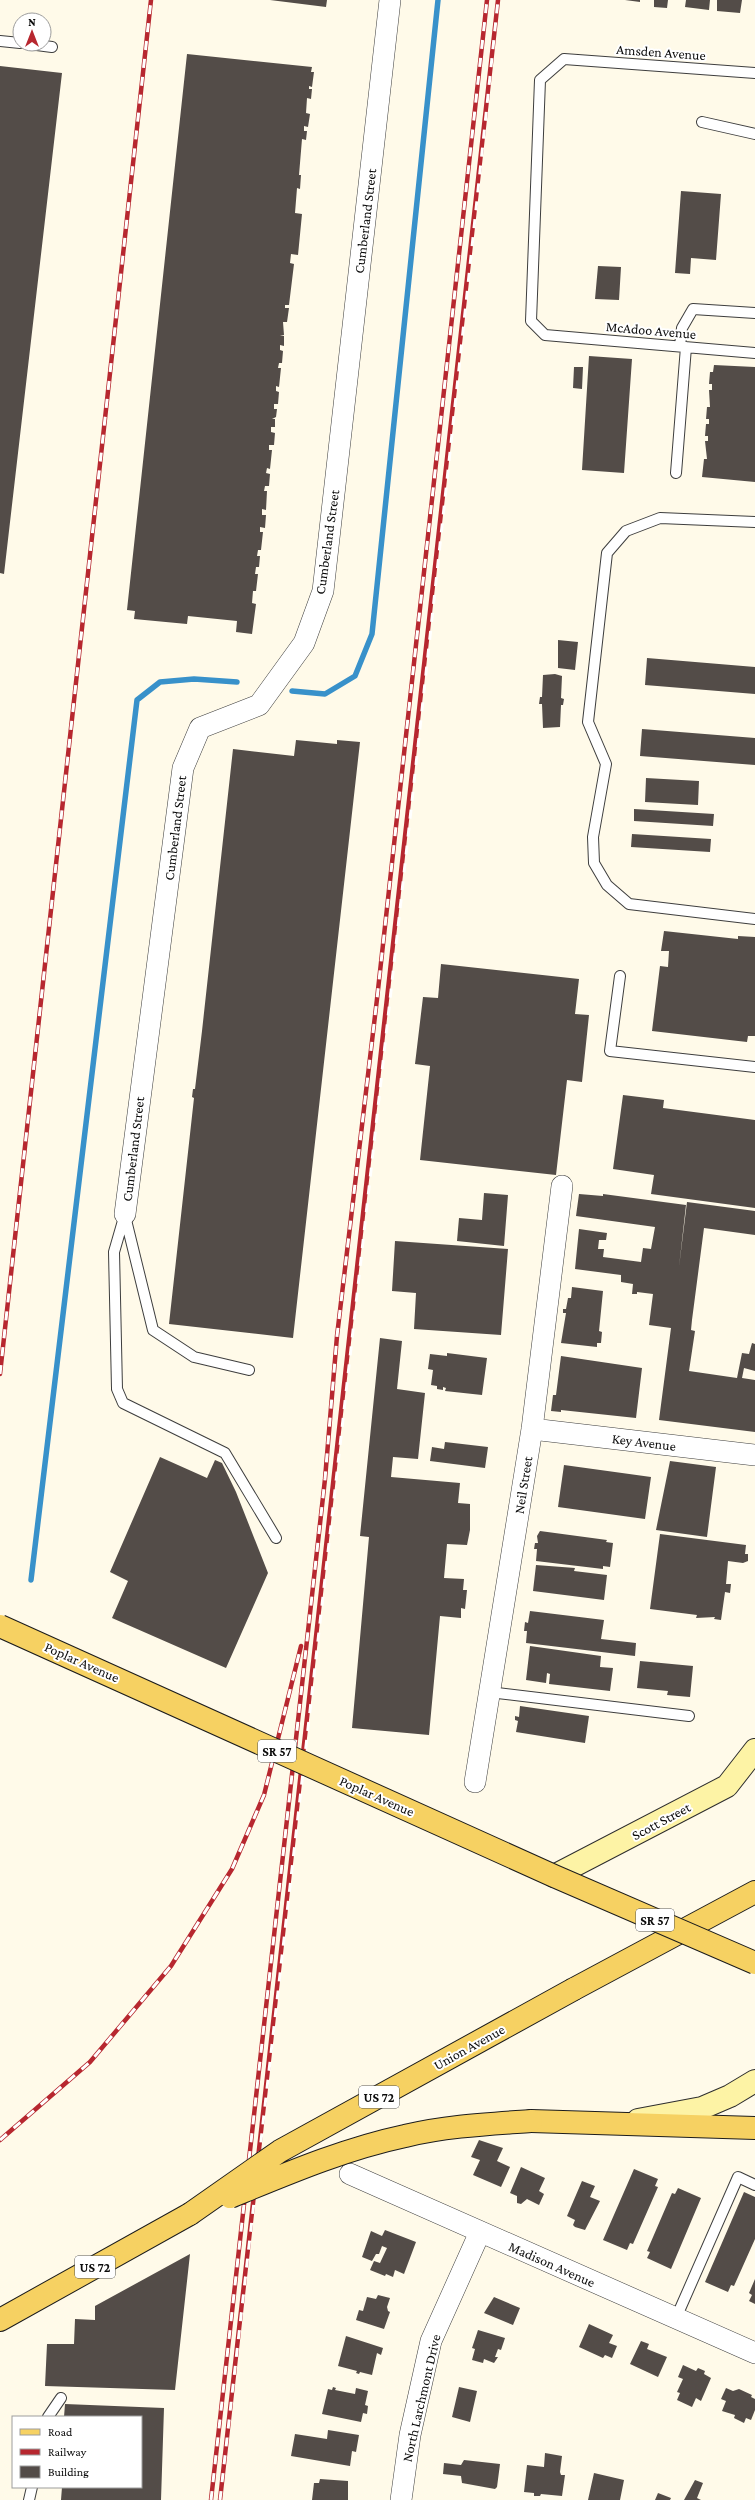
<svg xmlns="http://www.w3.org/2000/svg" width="755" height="2500" viewBox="0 0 755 2500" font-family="'Crimson Pro',serif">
<rect width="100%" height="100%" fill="#fffae9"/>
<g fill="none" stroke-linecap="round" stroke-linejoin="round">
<path stroke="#3891ca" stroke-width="5.5" d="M292,691L325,694L355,676L372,634L438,0
M31,1580L137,700L160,682L194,679L237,682"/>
</g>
<path fill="#534c48" d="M270,0H327L326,7Z
M625,0H640V2Z
M654,0H668L667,8L654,7Z
M686,0H710L709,10L685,7Z
M717,0H742L740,13L717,11Z
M187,54L312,67L311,72H314L312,87L309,86V89H312L311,99L307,98L306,113L310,114L308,127L304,126V131H307L306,140L302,139L299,175H301L300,189L297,188L295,213L302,214L298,255L291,254L290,263L294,264L289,305H285V308H289L287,322H283L284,335H280L284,336V346L280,345V350L283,351L282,363H279L278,368H281L279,387L276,386V391L279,392L278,404H274V409H277L276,417L272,419H275V427H271V432L275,433L274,445H269V450H272L270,469L267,468L266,473L270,474L269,486H265L264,491H267L266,510L262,509V515H266L265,528L260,527V532H263L261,550H258L257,556H260L259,567H256L255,574H258L256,591H253L252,603L256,604L252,634L236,632L237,621L188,616L187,624L134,619L135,611L127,610Z
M0,66L62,73L4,574L0,573Z
M681,191L721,194L716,260L691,258L690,274L675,273Z
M598,266L621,267L619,300L595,299Z
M589,356L632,359L624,473L582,470Z
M714,365L755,367V482L702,477L704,459H707L705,441H708V436H705L706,424H709V419H706L707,407H710L709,390H712V384H709L710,372H713Z
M574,367H583L582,389L573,388Z
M558,640L578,642L575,670L558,668Z
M647,658L755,667V694L645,685Z
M555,674L562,676L561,698L564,699L563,705H561L560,727L543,728L542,704H539L540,697H542L543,675Z
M642,729L755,738V765L640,756Z
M296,740L337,744V740L360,742L293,1338L169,1324L194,1098L192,1097L193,1089H195L202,1031L233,749L294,756Z
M646,778L699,781L698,805L645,802Z
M634,809L714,814L713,826L634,821Z
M632,834L711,839L710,852L631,847Z
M664,931L738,939V936L755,937V1036H748L747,1042L652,1031L660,966L668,967L669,951H661Z
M441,964L579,979L575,1014L589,1015L582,1082L567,1080L556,1175L420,1160L430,1066L415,1064L423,997L438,998Z
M623,1095L664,1100L663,1108L755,1120V1208L651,1194L654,1175L613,1169Z
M484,1193L508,1195L504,1246L457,1241L459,1218L482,1220Z
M579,1194L603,1196V1194L686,1205L679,1267L687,1202L755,1211V1235L704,1228L692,1320L691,1330L695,1331L689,1371L737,1378L742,1353L749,1354L752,1343L755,1344V1371L744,1368L742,1378L755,1380V1432L659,1420L671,1328L649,1325L653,1294L637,1292V1294H632L633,1284L621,1282V1275L575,1269L579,1229L607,1233L606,1240H599L598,1249H604L603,1257L641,1262L643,1248L651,1249L655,1227L576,1216Z
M395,1241L508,1249L501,1335L414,1329L416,1293L392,1291Z
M572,1287L603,1291L599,1331L602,1332L601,1343H597V1347L561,1343L566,1313H563V1309H566L568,1298H571Z
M380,1338L402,1341L397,1389L425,1393L418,1459L393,1457L391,1477L460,1483L458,1503L470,1504V1530L467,1545L447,1544L444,1578L464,1579L463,1590H467L465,1609L461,1608V1618L440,1616L429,1735L352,1728L369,1537L360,1536Z
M447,1353L487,1358L482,1395L445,1391L446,1388L443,1387V1390L437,1389V1386L431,1385L433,1370L428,1369L430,1354L447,1356Z
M561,1356L642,1368L636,1418L561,1410V1412L551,1411L553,1395H556Z
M445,1442L488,1447L485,1468L430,1461L432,1447L444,1449Z
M160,1457L207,1478L215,1460L222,1463L236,1492L268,1573L226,1668L112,1618L128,1581L110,1572Z
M670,1461L716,1467L707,1537L656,1530Z
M564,1465L651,1477L645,1519L558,1507Z
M540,1531L607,1540L606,1542L613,1543L610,1567L603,1566V1569L536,1561L537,1549H534L535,1543H538L537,1536Z
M660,1534L746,1545L745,1554H748V1561L743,1563L728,1561L726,1584H731L730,1593L725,1592L721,1620L714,1619L715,1617L696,1618L697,1615L650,1609Z
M536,1565L575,1568L574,1571L607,1575L604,1600L533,1591Z
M530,1611L604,1620L601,1639L636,1643L635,1656L526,1643L527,1631H524L525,1622L528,1623Z
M530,1646L601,1656L600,1667L613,1668L610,1691L549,1684L550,1674L547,1673L546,1683L526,1680Z
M640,1661L693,1666L690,1697L667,1695L668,1691L637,1688Z
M520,1706L589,1716L585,1743L516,1732L518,1721L515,1720V1716L519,1717Z
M479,2140L503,2148L497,2161L510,2167L501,2187L473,2175L480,2160L471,2157Z
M521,2167L545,2178L539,2191L544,2194L539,2205L527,2199L521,2204L517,2203V2196L510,2193Z
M634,2169L658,2179L655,2186L658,2187L633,2244L630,2243L627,2250L603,2240Z
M582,2181L595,2186L590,2197L600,2201L585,2230L575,2227L573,2225L575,2220L567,2216Z
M678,2188L701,2198L671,2269L647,2258L650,2252L647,2251L672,2193L675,2194Z
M744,2192L755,2197V2239L734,2286L731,2285L728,2292L705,2282Z
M385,2230L416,2242L404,2274L395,2270L393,2277L386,2274L385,2276L370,2270L374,2261L380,2263L387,2248L382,2246L379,2254H376L372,2261L362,2257L371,2231L382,2236Z
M190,2254L175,2390L45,2386L47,2344H74L75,2319L95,2320V2306Z
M755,2279V2304L749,2301L752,2295L749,2293Z
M378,2295L390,2298L387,2307L388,2311L390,2312L384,2329L356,2320L359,2310L363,2311L367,2297L376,2299Z
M494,2297L520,2308L513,2325L484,2313Z
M589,2324L613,2335L609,2343L617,2346L612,2358L605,2355L603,2358L579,2347Z
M478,2330L505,2338L501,2350L498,2349L495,2357H498L494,2363L484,2359L483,2363L472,2360L475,2349L472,2348Z
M346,2336L383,2348L381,2355L377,2353L372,2375L360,2372L359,2374L356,2373L357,2371L338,2366Z
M641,2341L649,2344L647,2349L667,2357L658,2377L630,2364Z
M683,2365L696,2371L698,2368L705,2371L704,2374L711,2378L701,2401L696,2398L692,2407L677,2400L680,2393L677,2392L683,2379L678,2377Z
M333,2387L336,2388L335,2390L355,2394L356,2388L368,2391L365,2405L368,2406L367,2414L363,2413L361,2422L322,2414L328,2389L332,2390Z
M459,2387L477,2391L470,2422L452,2417Z
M726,2388L733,2391L739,2389L752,2395L751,2397L755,2399V2410L751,2420L746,2418L744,2423L734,2418L735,2415L722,2411L726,2401L721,2399Z
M65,2404L164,2408L161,2500H61L62,2487H141V2417H64Z
M328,2430L359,2435L356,2452L352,2451L350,2466L291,2456L295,2434L327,2439Z
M545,2453L562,2456L560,2472L561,2475H565L562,2496L541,2494L540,2496H534V2493L524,2492L527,2465L544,2467Z
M464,2460L500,2464L497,2487L495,2489L462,2483L461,2476L443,2474L444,2463L461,2465Z
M594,2473L624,2480L620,2500H588Z
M320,2479L348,2481V2500H312L314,2483H319Z
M695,2480L703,2483L697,2498L701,2500H684Z
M658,2493L671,2498L670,2500H655Z"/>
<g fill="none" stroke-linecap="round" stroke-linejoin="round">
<g stroke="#3e3e3e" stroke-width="12">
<path id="service" d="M0,41L20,43
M29,44L52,47
M755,73L564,59L540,80L531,321L545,335L755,353
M702,122L755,134
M680,346L682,328L693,309L755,313
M676,473L686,347
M755,522L660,518L626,531L607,553L588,722L606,764L593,837L594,863L607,885L629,904L755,919
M620,976L610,1051L755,1067
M125,1214L114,1252L117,1389L123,1403L225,1453L276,1538
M125,1216L153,1330L194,1357L249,1370
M489,1692L689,1716
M676,2318L738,2177L755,2185
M48,2417L61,2398
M29,2500L32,2487"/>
</g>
<g stroke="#3e3e3e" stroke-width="22">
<path id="minor" d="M125,1214L183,768L200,728L259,705L304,643L323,591L390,0
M532,1429L755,1455
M475,1782L532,1429L562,1186
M350,2174L755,2353
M401,2500L410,2435L431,2341L480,2232"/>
</g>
<g stroke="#2d2d2d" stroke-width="24">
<path id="secondary" d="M554,1876L727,1786L755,1750
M638,2120L702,2108L730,2096L755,2081"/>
</g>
<g stroke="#1c1c1c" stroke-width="24">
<path id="primary" d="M574,1989L755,1892
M531,2121L755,2128
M0,2320L190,2214"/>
</g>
<use href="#service" stroke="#fff" stroke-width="10"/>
<use href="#minor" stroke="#fff" stroke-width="21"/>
<use href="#secondary" stroke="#fdf3a5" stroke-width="22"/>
<use href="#primary" stroke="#f6d162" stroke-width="22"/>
<g stroke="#b7272f" stroke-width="4.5">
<path id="rail" d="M0,1374L151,0
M0,2140L90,2062L171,1966L232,1869L264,1795L301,1646
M211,2500L325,1479L337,1336L377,999L487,0
M220,2500C315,1667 411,834 498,0"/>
</g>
<use href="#rail" stroke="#fff" stroke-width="3" stroke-dasharray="9" stroke-linecap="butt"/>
<g stroke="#1c1c1c" stroke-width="24" stroke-linecap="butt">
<path id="primary-bridge" d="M0,1626L554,1876L755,1963
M230,2197C286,2174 344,2149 405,2136C446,2126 489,2124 531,2121
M190,2214L280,2151L574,1989"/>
</g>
<use href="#primary-bridge" stroke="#f6d162" stroke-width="22"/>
</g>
<g text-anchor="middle" stroke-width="4" stroke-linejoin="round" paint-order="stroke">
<g fill="#fff" stroke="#545454" stroke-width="1">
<rect x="258" y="1740" width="38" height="22" rx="3"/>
<rect x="636" y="1909" width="38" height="22" rx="3"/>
<rect x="359" y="2086" width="40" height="22" rx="3"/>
<rect x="75" y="2256" width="40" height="22" rx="3"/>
</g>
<g font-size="13" font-weight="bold" fill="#0b0b0b">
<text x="277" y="1756">SR 57</text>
<text x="655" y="1925">SR 57</text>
<text x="379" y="2102">US 72</text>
<text x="95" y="2272">US 72</text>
</g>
<g font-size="14" fill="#0b0b0b" stroke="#fff">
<text transform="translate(661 52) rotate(4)" y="5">Amsden Avenue</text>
<text transform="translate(365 221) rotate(-83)" y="5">Cumberland Street</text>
<text transform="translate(651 330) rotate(5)" y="5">McAdoo Avenue</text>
<text transform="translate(327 542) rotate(-82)" y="5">Cumberland Street</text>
<text transform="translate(175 828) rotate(-83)" y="5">Cumberland Street</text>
<text transform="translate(133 1149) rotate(-83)" y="5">Cumberland Street</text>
<text transform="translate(644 1442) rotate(7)" y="5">Key Avenue</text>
<text transform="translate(523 1485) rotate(-81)" y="5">Neil Street</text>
<text transform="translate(82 1662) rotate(24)" y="5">Poplar Avenue</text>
<text transform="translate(377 1796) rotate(24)" y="5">Poplar Avenue</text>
<text transform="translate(661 1821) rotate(-28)" y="5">Scott Street</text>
<text transform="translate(469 2047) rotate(-29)" y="5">Union Avenue</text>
<text transform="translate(552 2264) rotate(24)" y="5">Madison Avenue</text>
<text transform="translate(421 2398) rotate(-77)" y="5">North Larchmont Drive</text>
</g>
</g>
<rect x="12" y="2416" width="130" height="72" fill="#ffffff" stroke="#9d9d9d"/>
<rect x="20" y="2429" width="20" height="6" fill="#f6d162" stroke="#9d9d9d"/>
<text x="48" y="2436" font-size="12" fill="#0b0b0b">Road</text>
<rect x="20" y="2449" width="20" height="6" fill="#b7272f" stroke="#9d9d9d"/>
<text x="48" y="2456" font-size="12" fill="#0b0b0b">Railway</text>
<rect x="20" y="2466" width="20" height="12" fill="#534c48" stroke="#9d9d9d"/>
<text x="48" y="2476" font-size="12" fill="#0b0b0b">Building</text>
<g transform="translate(32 32)"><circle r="19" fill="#ffffff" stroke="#9d9d9d"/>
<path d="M0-3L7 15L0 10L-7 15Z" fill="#b7272f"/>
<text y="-6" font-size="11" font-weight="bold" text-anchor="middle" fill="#0b0b0b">N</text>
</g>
</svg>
